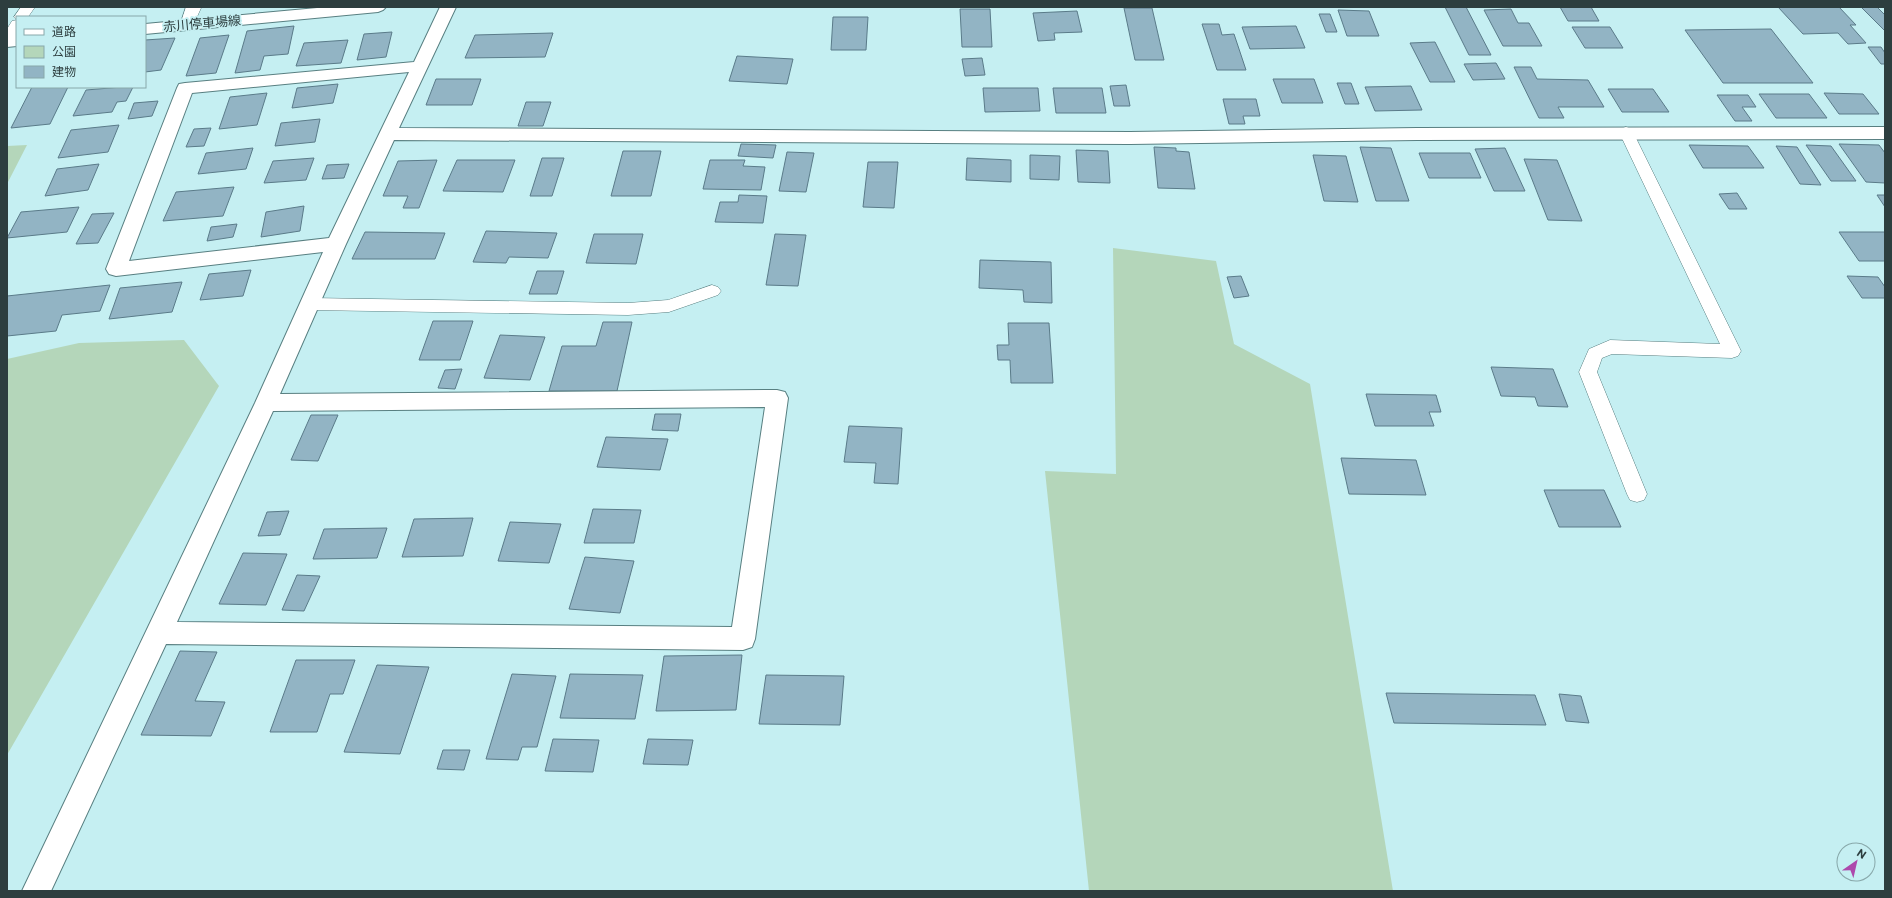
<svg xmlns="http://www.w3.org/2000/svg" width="1892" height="898" viewBox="0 0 1892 898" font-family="Commissioner,'Noto Sans JP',sans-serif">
<rect width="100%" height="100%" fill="#c5eff2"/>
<path fill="#b4d6ba" d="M27,145L7,184V146Z
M1113,248L1216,261L1234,344L1310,384L1393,891H1089L1045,471L1116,474Z
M184,340L219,386L7,755V359L79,343Z"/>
<path fill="#92b4c4" stroke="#5a7b89" d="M1445,7H1466L1491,55H1469Z
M1560,7H1591L1599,21H1568Z
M1778,7H1839L1856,25H1850L1866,43L1848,44L1838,33L1803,34Z
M1861,7H1877L1885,15V31Z
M1124,8H1152L1164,60H1135Z
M960,9H990L992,47H962Z
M1511,9L1518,23H1529L1542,46H1503L1484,10Z
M1338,10L1369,11L1379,36H1347Z
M1077,11L1082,32L1054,33L1055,40L1038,41L1033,13Z
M1319,14H1330L1337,32H1326Z
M833,17H868L866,50H831Z
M1202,24H1219L1222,35L1234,34L1246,70H1217Z
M294,26L288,54L264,56L260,70L235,73L247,31Z
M1296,26L1305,48L1250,49L1242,27Z
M1572,27H1610L1623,48H1585Z
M1771,29L1813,83H1723L1685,30Z
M392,32L386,57L357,60L364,34Z
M553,33L545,57L465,58L475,35Z
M229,35L216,73L186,76L200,38Z
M175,38L161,70L145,72V40Z
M348,40L341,63L296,66L304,43Z
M1435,42L1455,82H1430L1410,43Z
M1868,47H1881L1885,53V64H1881Z
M737,56L793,59L787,84L729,81Z
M982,58L985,75L965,76L962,59Z
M1496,63L1505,79L1473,80L1464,64Z
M1514,67H1531L1537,79L1588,80L1604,107H1558L1564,118H1539Z
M436,79H481L472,105H426Z
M1273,79H1314L1323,103H1282Z
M1337,83H1351L1359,104H1345Z
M338,84L333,103L292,108L297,88Z
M1126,85L1130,106H1114L1110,86Z
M1411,86L1422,110L1375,111L1365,87Z
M32,87H68L50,124L11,128Z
M122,87H133L126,101L117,102L112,112L73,116L86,90Z
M983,88H1038L1040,111L985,112Z
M1053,88H1102L1106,113H1056Z
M1608,89H1653L1669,112H1622Z
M267,93L257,125L219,129L230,97Z
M1824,93L1863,94L1879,114H1839Z
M1759,94H1809L1827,118H1776Z
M1717,95H1748L1756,107H1742L1752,121H1735Z
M1223,99H1256L1260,116H1243L1245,124H1229Z
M158,101L152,116L128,119L134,103Z
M526,102H551L543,126H518Z
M320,119L315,142L275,146L281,123Z
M119,125L108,152L58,158L71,130Z
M211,128L204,146L186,147L194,129Z
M741,144L776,145L773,158L738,156Z
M1839,144L1879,145L1885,153V183L1866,182Z
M1689,145L1748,146L1764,168H1703Z
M1806,145L1831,146L1856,181H1831Z
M1776,146L1797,147L1821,185L1800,184Z
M1154,147L1176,148V151L1189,152L1195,189L1158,188Z
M1360,147L1391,148L1409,201H1376Z
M253,148L246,169L198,174L206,153Z
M1505,148L1525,191H1494L1475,149Z
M1076,150L1108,151L1110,183L1078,182Z
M623,151H661L651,196H611Z
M787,152L814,153L806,192L779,191Z
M1419,153H1470L1481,178H1429Z
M1030,155L1060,156L1059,180L1030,179Z
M1313,155L1346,156L1358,202L1324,201Z
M314,158L306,180L264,183L273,161Z
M542,158H564L552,196H530Z
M967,158L1011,160V182L966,180Z
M1524,159L1557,160L1582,221L1548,220Z
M437,160L419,208H403L408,196H383L398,161Z
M457,160H515L503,192L443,191Z
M710,160H745L743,166L765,167L761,190L703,189Z
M868,162H898L894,208L863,207Z
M99,164L88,190L45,196L57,169Z
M349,164L344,178L322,179L327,165Z
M234,187L223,216L163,221L176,192Z
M1737,193L1747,209H1729L1719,194Z
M739,195L767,196L763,223L715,222L720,202H738Z
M1877,195H1885V207Z
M304,206L300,231L261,237L266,212Z
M79,207L67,232L7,238L21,212Z
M114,213L98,243L76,244L92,214Z
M237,224L233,237L207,241L211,227Z
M486,231L557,233L548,258L509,257L506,263L473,262Z
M365,232L445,233L435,259H352Z
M1839,232H1885V261H1859Z
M594,234H643L636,264L586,263Z
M775,234L806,235L798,286L766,285Z
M980,260L1051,262L1052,303L1024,302L1023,290L979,288Z
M251,270L243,296L200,300L209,274Z
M537,271H564L557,294H529Z
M1241,276L1249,296L1234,298L1227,277Z
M1847,276L1878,277L1885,287V298H1862Z
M182,282L172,312L109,319L120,288Z
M110,285L100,311L62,315L56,331L7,336V296Z
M433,321H473L460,360H419Z
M603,322H632L617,391H549L562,346H596Z
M1008,323H1049L1053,383H1011L1010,360H998L997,345H1009Z
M500,335L545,337L530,380L484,378Z
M1491,367L1553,369L1568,407L1538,406L1535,397L1501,396Z
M462,369L455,389L438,388L445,370Z
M1366,394L1436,395L1441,412H1429L1434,426H1375Z
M655,414H681L678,431L652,430Z
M311,415H338L318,461L291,460Z
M849,426L902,428L898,484L874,483L876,463L844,462Z
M606,437L668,439L660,470L597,467Z
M1341,458L1416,460L1426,495L1349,494Z
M1544,490H1604L1621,527H1559Z
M593,509L641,510L634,543H584Z
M289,511L280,535L258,536L267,512Z
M473,518L463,556L402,557L414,519Z
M510,522L561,524L549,563L498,561Z
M387,528L377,558L313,559L324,529Z
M243,553L287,554L266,605L219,604Z
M585,557L634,561L620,613L569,609Z
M297,575L320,576L304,611L282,610Z
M180,651L217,652L195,701L225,702L211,736L141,735Z
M742,655L736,710L656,711L664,656Z
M296,660H355L343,694H330L317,732H270Z
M377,665L429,667L400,754L344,752Z
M512,674L556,676L537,747H522L518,760L486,759Z
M570,674L643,675L635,719L560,718Z
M766,675L844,676L840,725L759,724Z
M1386,693L1535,695L1546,725L1394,723Z
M1559,694L1581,696L1589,723L1566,721Z
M553,739L599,740L593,772L545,771Z
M648,739L693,740L688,765L643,764Z
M443,750H470L464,770L437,769Z"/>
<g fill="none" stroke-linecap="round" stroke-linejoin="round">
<g stroke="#587f81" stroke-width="1">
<path id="lane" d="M21,7H35L28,17H17V35L12,43L7,44V29L12,21L17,20L14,17Z
M186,7L201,8L192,28H182L180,25Z
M1626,127L1631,129L1633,132L1741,351L1738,356L1732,358L1612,354L1602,358L1597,372L1647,494L1644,500L1637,502L1630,500L1627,494L1579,372L1589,349L1610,340L1720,344L1619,132L1621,129Z
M712,285L718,287L721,291L718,295L669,312L628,315L310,310L304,308L301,304L304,300L310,298L628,303L668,300Z"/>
</g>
<g stroke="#587f81" stroke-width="2">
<path id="street" d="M440,7H456L399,128L1130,132L1417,128L1885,127V139L1417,140L1130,144L394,140L346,244L280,394L777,390L785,392L788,398L755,639L752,647L743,650L166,644L51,891H22L255,403L323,252L116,276L109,274L106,269L177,88L179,84L185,83L414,62ZM409,72L329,238L129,261L192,93ZM765,407L732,627L177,622L273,411Z"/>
</g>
<g stroke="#587f81" stroke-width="2">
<path id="secondary" d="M328,7H386L383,10L378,12L145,34V24Z
M17,36V46L7,47V37Z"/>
</g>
<use href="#lane" fill="#fff" fill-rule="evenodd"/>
<use href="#street" fill="#fff" fill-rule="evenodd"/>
<use href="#secondary" fill="#fff" fill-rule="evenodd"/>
</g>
<g text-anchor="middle" stroke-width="3.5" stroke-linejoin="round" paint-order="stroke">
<g font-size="13" fill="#2d3e3f" stroke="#c5eff2">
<text transform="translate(202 23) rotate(-5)" y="5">赤川停車場線</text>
</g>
</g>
<rect width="1892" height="898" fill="none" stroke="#2d3e3f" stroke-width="16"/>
<rect x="16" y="16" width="130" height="72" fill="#c5eff2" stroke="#88a8aa"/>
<rect x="24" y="29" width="20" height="6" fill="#ffffff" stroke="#88a8aa"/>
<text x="52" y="36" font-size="12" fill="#2d3e3f">道路</text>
<rect x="24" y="46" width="20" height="12" fill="#b4d6ba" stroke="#88a8aa"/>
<text x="52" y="56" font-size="12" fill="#2d3e3f">公園</text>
<rect x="24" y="66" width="20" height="12" fill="#92b4c4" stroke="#88a8aa"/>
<text x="52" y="76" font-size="12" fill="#2d3e3f">建物</text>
<g transform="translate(1856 862) rotate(34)"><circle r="19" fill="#c5eff2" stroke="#88a8aa"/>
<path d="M0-3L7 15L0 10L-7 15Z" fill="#ad48ac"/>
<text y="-6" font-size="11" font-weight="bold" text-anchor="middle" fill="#2d3e3f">N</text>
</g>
</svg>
